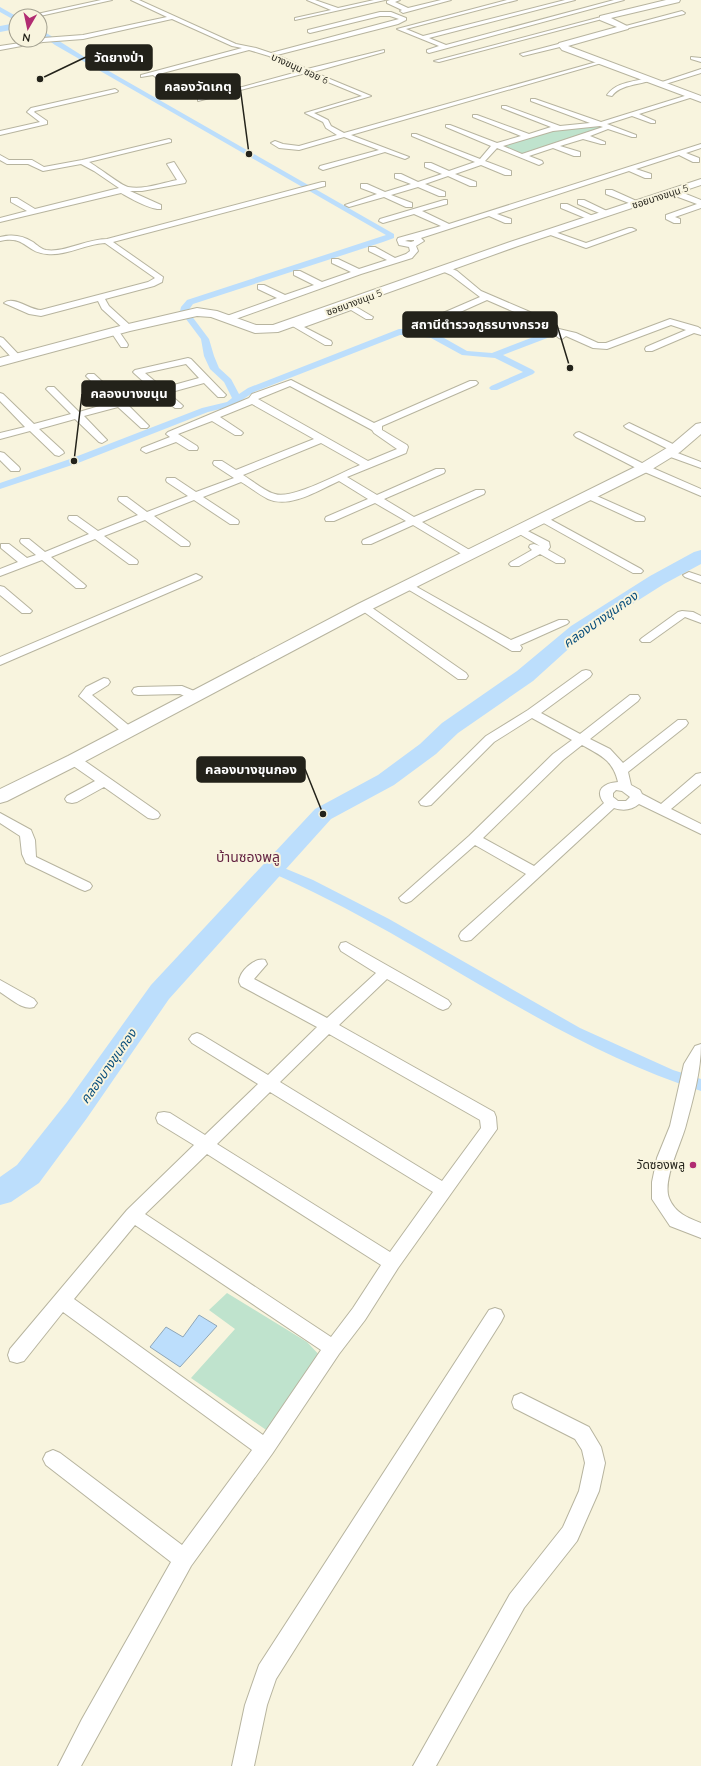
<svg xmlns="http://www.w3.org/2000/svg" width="701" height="1766" viewBox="0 0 701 1766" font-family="Quicksand,'Noto Sans Thai',sans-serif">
<rect width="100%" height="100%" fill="#f8f4de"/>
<path fill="#bfe3cd" d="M601,124L610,127L522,156L495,146L552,129Z
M227,1293L307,1342L323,1359L272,1434L191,1378L235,1329L209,1310Z"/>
<path fill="#bcdefc" stroke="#8ea6b8" d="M199,1315L217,1326L180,1367L150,1347L166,1327L183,1337Z"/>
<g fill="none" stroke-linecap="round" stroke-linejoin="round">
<path fill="#bcdefc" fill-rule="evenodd" d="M0,7L16,16V21L0,12Z
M40,29L86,58L394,234V238L383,242L193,304L188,311L209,339L214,356L219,368L231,379L239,394L248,388L399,329H414L437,334L467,351L492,353L544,333H550L551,335L550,337L503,355L533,370L535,372L533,374L497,390H491L489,388L491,386L523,372L495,358L462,355L431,338L414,335H400L254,392L233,406L208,412L78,463L0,489V483L70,459L202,408L227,402L232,398L224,382L210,369L204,356L201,339L180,311L181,307L187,300L386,235L55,45L40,34Z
M272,863L313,880L389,919L580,1028L673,1070L701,1079V1091C545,1041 417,934 267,871L265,868L267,865Z"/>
<path fill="#bcdefc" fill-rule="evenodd" d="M16,23V29L0,32V26Z
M701,550V564L664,584L585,634L533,681L458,733L436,754L394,785L331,819L169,999L87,1118L39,1183L11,1202L0,1205V1177L17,1165L67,1102L151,985L315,809L378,775L420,744L442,723L517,671L571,626L650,576L694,552Z"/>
<g stroke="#b7b49f" stroke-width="2">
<path id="street" d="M101,0H112L40,16L37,14Z
M131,0H139L236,44L256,48L271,53L399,19L390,16H380L310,33L308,32V30L380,12H391L406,18V20L398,24L277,55L307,69L384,50V52L313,72L371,96L314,113L328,120L331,126L344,133L600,61L605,62L351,135L409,157L405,159L385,152L323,170L319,168L320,166L379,150L344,137L299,150L279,148L271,143L275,141L283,144L299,146L337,135L326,128L323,122L305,113L362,96L306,73L198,101V99L301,71L269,56L249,50L159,74L169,83V85H165L153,75L141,77V75L242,48L232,46L172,19L83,39L43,42L0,50V46L40,40L43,38L83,35L167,17Z
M307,0H315L338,8L374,0H385L295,20V18L331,10Z
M390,0H400L395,2L408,8L441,0H451L403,13L400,11L402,10L387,3V1Z
M507,0H517L406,29L423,36L565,0H575L429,38L446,45L614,0H624L429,53L427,52V50L439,46L397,29Z
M682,11L685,13L684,14L625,29L622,27Z
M601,17L606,18L439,62L434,61Z
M562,43L565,45L564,46L523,56L520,54Z
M691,57L701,58V62L691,59Z
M701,69V73L659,86L656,84Z
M647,78L650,80L649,81C637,85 620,85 612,96L607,95C616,82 633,82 647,78Z
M115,89L118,91L117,92L35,111L34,112L47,121V124L0,135V131L40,122L27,112L31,108Z
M691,94L694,96L693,97L639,114L655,121V123H651L632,116L607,124L636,135V137H632L608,129L590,136L605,142V144H601L583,139L560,146L580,152V156H574L553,148L529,156L542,161L543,163L539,165L497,148L485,161L511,171V175H505L481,165L455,174L476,182V186H470L448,176L425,184L445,192V196H439L418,187L391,195L412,203V207H406L384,197L349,207L345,205L377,194L361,188V184H367L385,192L411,184L395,178V174H401L418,182L442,174L425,167V163H431L449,171L475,162L412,136V134H416L480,159L491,146L446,127V125H450L497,143L521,136L473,117V115H477L529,134L551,127L502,108V106H506L560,126L590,123L531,101V99H535L601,122ZM600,126L603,127L522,154L503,146L553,131Z
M169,139L171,140V142L89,162C98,167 122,186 128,187C144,190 162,183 177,180L167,164L174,162L186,181L185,183L142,191H130L161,205V209C150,210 130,198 121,193L0,222V218L27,211L11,202V198H17L35,209L119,188L94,171L81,164L43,171L28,164H7L0,160V155L9,160H32L44,167L82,160Z
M701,144V148L686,153L699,158V162H693L679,155L636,169L651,174V178H645L629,171L497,214L511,219V223H505L489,216L421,238L424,241L416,246L418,251L412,258L361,274L230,321L227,322L223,319L224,317L277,298L258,289V285H264L285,295L314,285L294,275V271H300L322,282L351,272L332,263V259H338L359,269L387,260L369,251V247H375L395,258L406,254L410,251L409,247L399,245L397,240L398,238L441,226L414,214L383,223L379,221L380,219L444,200H447V204L422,211L449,224ZM408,240H414V241L411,242L405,241Z
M322,182H325V186L113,242L163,277L162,282L154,286L105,299L109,306L131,326L132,328L131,330H125L102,309L98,301L41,316L29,314L4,303C13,295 30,310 41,310L148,282L155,278L105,243C85,244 67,256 47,254C26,253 26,235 0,241V237C12,234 22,235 33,242C37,245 41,249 46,250C64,253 87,239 107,239Z
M606,190H612L641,203L637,205H634L606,194Z
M670,190H676L701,200V208L675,217L680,219V223H674L666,219V215L697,204L670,194Z
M578,200H584L611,213L607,215H604L578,204Z
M561,204H567L597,218L593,220H590L561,208Z
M629,228H632L636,230L586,248L545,233L549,231H552L586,243Z
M442,267H448L457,271L481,291L530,312L559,329L576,333L598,343H606L670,319L698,327L701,329V335L694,333L652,351H646L645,349L646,347L686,330L671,325L607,349L593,348L566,336L562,339L559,338L549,330L526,317L477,336H471L470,334L471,332L519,314L487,300L449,317H443L442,315L443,313L480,297L451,275L442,271Z
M346,301L373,317L372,319H366L351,310L304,327L331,341L332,343L331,345H325L289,324L293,321L298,323L345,307L342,304Z
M115,329L118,330L127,343L128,345L127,347H121L111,332Z
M0,337L3,338L20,356L22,358L20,360H14L0,345Z
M188,358L191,359L224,393L226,395L224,397H218L204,383L168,393L181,404L183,406L181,408H175L159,395L127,404L149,426L147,428H141L118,407L84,416L107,440L102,443L99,442L75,419L39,429L63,451L64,453L59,456L55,455L30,431L0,439V433L25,427L0,401V393L3,394L34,424L71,414L46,389L48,387H54L79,412L113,402L88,378L86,376L88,374H94L122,400L154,391L135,374L133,372L135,370ZM186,364L199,378L163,388L145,373Z
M291,380L374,423L470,381H476L478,383L476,385L382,426V430L407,445L408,447L406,453L347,477L377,495L436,469H444L445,471L444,473L384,499L414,517L476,490H484L485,492L484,494L422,522L473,552L474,554L473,556H465L413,525L371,544H363L362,542L363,540L406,521L375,503L334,521H326L325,519L326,517L368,499L339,481C319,490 290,509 268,499C258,494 250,487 241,482L203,497L238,520L239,522L238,524H230L194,500L154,516L189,542L190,544L189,546H181L145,520L104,536L137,560L138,562L137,564H129L95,539L51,557L84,584L86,586L84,588H76L42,560L0,576V569L18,562L1,548V544H9L27,558L36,555L21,543L20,541L21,539H29L45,552L89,534L69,520L68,518L69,516H77L98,531L138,515L119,501L118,499L119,497H127L147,512L188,496L167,482L166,480L167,478H175L196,492L234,478L214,465L213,463L214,461H222L236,470L314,439L252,404L220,417L241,431L243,433L241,435H235L212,421L178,434L197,446L198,448L197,450H189L176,442L146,453L141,450L142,448L170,437L166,434L168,432L249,398L252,394ZM290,386L372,430L374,433L397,449L368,461L258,399ZM321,443L360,465C342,472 292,500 275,494C264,491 253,481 243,475Z
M629,423L679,447L680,449L675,452L701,462V468L665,455L664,453L665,451L670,450L626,428L624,426Z
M579,432L648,466L701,489V496L640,470L576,437L574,435L576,433Z
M0,452L4,453L19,467L20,469L19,471H11L0,460Z
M590,493L644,517L645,519L644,521H636L586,498L585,496Z
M544,516L641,569L643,571L641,573H633L540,521L539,519Z
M520,527L549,542L550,547L548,550L564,559L565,561L564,563H556L540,554L519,566H511L509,564L511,562L532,550L529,547L530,545L534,544L540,546L516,532L515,530Z
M689,572L701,576V583L685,577L683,575Z
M196,574L202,577L200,579L0,665V657Z
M408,582L511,640L559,620H567L569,622L567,624L520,645L522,648L520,651H512L404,587L402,585Z
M0,586L4,587L30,609L32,611L30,613H22L0,595Z
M364,604L368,605L466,673L468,676L466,679H458L360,609L358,607Z
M682,611L693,612L701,616V623L685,617L650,642H642L640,640L642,638L678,612Z
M586,670L590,671L592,674L590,677L541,713L580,734L630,695H638L640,698L638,701L590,739L610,749L623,763L678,720H686L688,723L686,726L628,772L631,785L640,790L642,794L661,804L696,774L701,773V784L671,809L701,824V834L639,804C632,810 623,811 614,808L471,940L466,941L461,940L459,936L461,932L526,874L475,845L411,901L406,903L401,901L399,898L469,836L553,754L572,740L532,718L494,742L431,805L426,806L421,805L419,802L486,736L528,710L582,671ZM582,745C600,755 613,760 618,782C604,783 594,790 604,803L534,866L483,838L563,760ZM616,790L622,791L630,797L626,801H618L613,797V793Z
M104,678L108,679L110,682L108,685L92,695L132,728L134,731L132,734H124L79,696L86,687Z
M182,686L199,693L201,696L199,699H191L180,694L138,695L134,694L132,691L134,688L138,687Z
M74,756L79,757L158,812L160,815L158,818L153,819L148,818L104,787L77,802L72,803L67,802L65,799L67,796L95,781L69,763L68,760L69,757Z
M0,813L31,830L35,840L36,857L90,883L92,886L90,889L85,891L80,889L26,863L22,854L20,836L0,823Z
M346,942L448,1000L451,1004L448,1008L443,1010L438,1008L387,979L339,1025L494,1112L496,1117L497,1129L398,1268L365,1320L339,1354L272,1454L191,1566L81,1766H58L82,1719L171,1562L46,1465L43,1459L46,1453L53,1450L60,1453L182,1545L252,1450L63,1312L24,1361L17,1363L10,1361L8,1355L10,1349L127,1210L194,1145L158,1123L156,1118L158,1113L164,1112L170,1113L205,1135L258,1084L192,1043L189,1039L192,1035L197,1033L202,1035L268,1075L317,1027L241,986L239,982C239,971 255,957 265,960L267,964L254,979L327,1018L376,973L341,951L339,947L341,943ZM329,1034L480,1120L481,1128L442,1181L280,1082ZM270,1092L433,1192L390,1252L217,1144ZM207,1154L381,1265L353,1308L331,1337L145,1214ZM135,1225L321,1350L263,1435L74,1299Z
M0,980L34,999L37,1003L34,1007C23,1011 10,998 0,992Z
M701,1044C701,1071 693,1099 686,1125C682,1142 662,1180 669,1198C675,1213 688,1218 701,1223V1238L670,1226L652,1199V1182L657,1158L670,1126L684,1064L695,1046Z
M495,1308L501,1310L504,1316L501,1322L276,1679L267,1705L254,1766H232L245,1705L259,1665L489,1310Z
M521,1393L589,1427L601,1447L605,1463L599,1491L577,1541L524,1608L436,1766H413L510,1594L563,1527L579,1491L585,1463L582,1450L575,1439L514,1408L512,1402L514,1396Z"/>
</g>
<g stroke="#b7b49f" stroke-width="2">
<path id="secondary" d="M666,0H680L679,2L611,18L629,27L628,29L568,46L701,96V102L562,50L558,45L559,43L617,27L600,20V16Z
M701,179V185L518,246L278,332L255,333L211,317L197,316L130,331L0,366V358L124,325L197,308L217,311L256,325H273L510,242Z
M701,423V434L680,452L649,471L370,610L80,764L7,801L0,803V789L68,756L358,604L639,465L670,446L696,424Z"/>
</g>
<use href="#street" fill="#fff" fill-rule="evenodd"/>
<use href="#secondary" fill="#fff" fill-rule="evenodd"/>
</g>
<circle fill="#b12c72" stroke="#f8f4de" stroke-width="1.5" cx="693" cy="1165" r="4"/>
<g text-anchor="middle" stroke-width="4" stroke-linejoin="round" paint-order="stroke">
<g font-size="10" fill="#23221a" stroke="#f8f4de">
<text transform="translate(300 68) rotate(24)" y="4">บางขนุน ซอย 6</text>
<text transform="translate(660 196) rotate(-18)" y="4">ซอยบางขนุน 5</text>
<text transform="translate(354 302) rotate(-20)" y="4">ซอยบางขนุน 5</text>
</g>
<g font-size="12" fill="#23221a" stroke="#f8f4de" text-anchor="end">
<text x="685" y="1169">วัดซองพลู</text>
</g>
<g font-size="13" font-style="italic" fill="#074d7b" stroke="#f8f4de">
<text transform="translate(600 619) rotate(-35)" y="5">คลองบางขุนกอง</text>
<text transform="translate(108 1066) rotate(-55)" y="5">คลองบางขุนกอง</text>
</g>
<g font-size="14" fill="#652443" stroke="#f8f4de">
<text x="248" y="862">บ้านซองพลู</text>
</g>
</g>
<path fill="none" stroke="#23221a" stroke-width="1.5" d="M40 79L86 57M249 154L240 86M570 368L557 325M74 461L82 394M323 814L305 769"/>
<g fill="#23221a" stroke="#f8f4de" stroke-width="1.5">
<circle cx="40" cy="79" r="4"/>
<circle cx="249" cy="154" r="4"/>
<circle cx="570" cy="368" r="4"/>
<circle cx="74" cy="461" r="4"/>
<circle cx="323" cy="814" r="4"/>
</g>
<g fill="#23221a" stroke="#23221a" stroke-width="1.5">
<rect x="86" y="45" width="66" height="25" rx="4"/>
<rect x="156" y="74" width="84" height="25" rx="4"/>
<rect x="403" y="312" width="154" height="25" rx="4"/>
<rect x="82" y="381" width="93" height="25" rx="4"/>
<rect x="197" y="757" width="108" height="25" rx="4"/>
</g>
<g font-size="13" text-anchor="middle" font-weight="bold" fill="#fff">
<text x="119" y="62">วัดยางป่า</text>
<text x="198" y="91">คลองวัดเกตุ</text>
<text x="480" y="329">สถานีตำรวจภูธรบางกรวย</text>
<text x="129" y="398">คลองบางขนุน</text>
<text x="251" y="774">คลองบางขุนกอง</text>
</g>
<g transform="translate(28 28) rotate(189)"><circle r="19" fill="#f8f4de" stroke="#a3a090"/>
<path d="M0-3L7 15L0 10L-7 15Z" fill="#b12c72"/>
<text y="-6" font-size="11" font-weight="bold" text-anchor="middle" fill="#23221a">N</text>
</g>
</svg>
